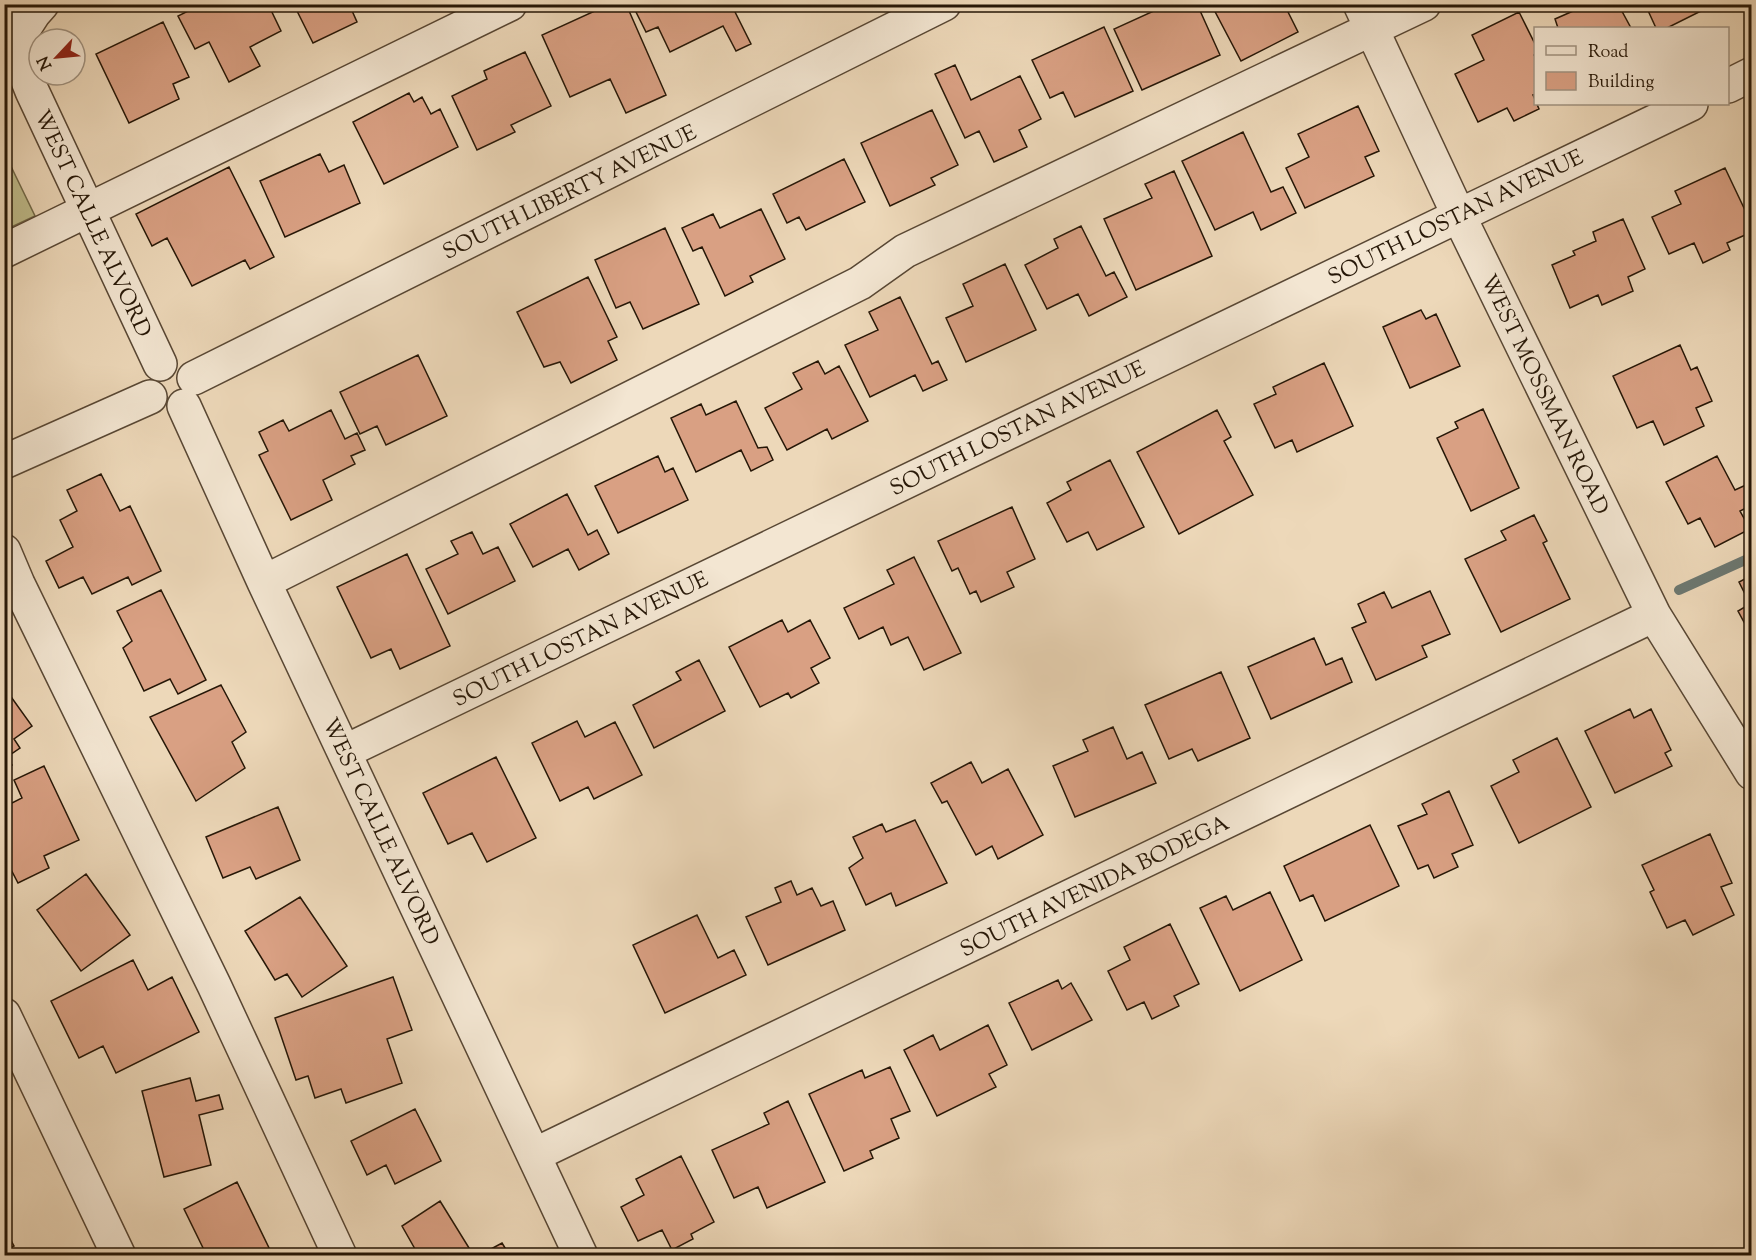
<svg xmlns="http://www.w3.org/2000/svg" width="1756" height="1260" viewBox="0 0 1756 1260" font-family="'Sorts Mill Goudy',serif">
<rect width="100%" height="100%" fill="#edd8b9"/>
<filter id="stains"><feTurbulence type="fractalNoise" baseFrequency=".00333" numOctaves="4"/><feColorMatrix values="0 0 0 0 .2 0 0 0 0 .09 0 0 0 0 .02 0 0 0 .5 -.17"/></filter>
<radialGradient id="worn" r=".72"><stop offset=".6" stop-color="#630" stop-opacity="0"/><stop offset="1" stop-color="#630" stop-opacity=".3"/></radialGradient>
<path fill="#bfbc8b" stroke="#726a49" stroke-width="1.5" d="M5,154L35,216L5,230H4Z"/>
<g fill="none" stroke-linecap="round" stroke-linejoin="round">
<path stroke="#6c7871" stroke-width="10" d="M1679,590L1752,557"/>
</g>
<path fill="#d9a083" stroke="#261707" stroke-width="1.5" d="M202,4H268L281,31L250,47L260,66L229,82L209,42L195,49L178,16Z
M283,4H349L357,22L313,43L294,5L285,9Z
M610,4H626L666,95L626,113L610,79L570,97L542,35Z
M632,4H731L751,44L736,51L723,26L670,52L658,27L646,32Z
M1169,4H1197L1220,55L1142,90L1114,29Z
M1211,4H1284L1298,32L1241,61Z
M1589,4H1618L1631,28H1558L1555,19Z
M1645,4H1715L1667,28H1656Z
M1519,12L1536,46V54L1534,55L1536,58V94L1533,95L1539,109L1514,121L1507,108L1478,122L1455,74L1484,60L1472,35Z
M163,22L189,77L173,84L179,99L129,123L96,54Z
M1104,27L1133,91L1075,117L1063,92L1050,98L1032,60Z
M525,52L551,106L511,125L515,132L477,150L452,96L487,79L484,71Z
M955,65L971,100L1020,76L1041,119L1019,130L1027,147L994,162L979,131L965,138L935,74Z
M409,93L414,102L422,97L431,114L440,109L458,147L384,184L353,122Z
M1358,106L1379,151L1365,157L1374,176L1305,208L1286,168L1309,157L1298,134Z
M932,110L958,165L931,178L935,185L890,206L861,143Z
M1243,132L1271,192L1283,187L1296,213L1261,230L1253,212L1215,230L1182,161Z
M320,154L329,172L344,165L360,203L285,237L260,181Z
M844,159L865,202L806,230L799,217L787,223L773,194Z
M229,167L274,257L250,269L245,260L192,286L167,238L152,246L136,214Z
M1725,168L1752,225V232L1727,243L1730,250L1703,263L1694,243L1669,254L1652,217L1681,204L1675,191Z
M1174,171L1212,256L1136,290L1104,219L1152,198L1145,184Z
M761,209L785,259L750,276L753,282L725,296L702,247L693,251L682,228L713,214L720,228Z
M1623,219L1645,269L1628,277L1633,291L1602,305L1598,295L1570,308L1552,265L1575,255L1573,251L1596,241L1593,232Z
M1081,226L1106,276L1114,272L1127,297L1089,316L1078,294L1047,309L1025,265L1058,248L1054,239Z
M665,228L699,304L643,329L630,302L616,308L595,260Z
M1005,264L1036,330L966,362L946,318L973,306L963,284Z
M588,277L617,337L608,341L617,360L571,383L560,362L544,367L517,312Z
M900,297L932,364L938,361L947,380L923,391L915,375L870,397L845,345L878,330L869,312Z
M1421,310L1426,319L1436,314L1460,366L1410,388L1383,327Z
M1680,345L1691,370L1697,367L1712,401L1696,408L1704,426L1664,445L1653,421L1637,428L1613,376Z
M418,355L447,416L386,445L377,426L360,434L340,392Z
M818,361L825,374L839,366L868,421L832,439L827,429L787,450L765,408L802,389L793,373Z
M1324,363L1353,426L1297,452L1292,440L1275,448L1254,404L1276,394L1273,387Z
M736,401L758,448L767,447L773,460L751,471L741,450L696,472L671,418L701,404L706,415Z
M1483,409L1519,488L1471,511L1437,438L1458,428L1455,422Z
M331,410L345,439L357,433L365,450L351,456L355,464L323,480L332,500L291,520L259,455L268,451L259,432L283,420L289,431Z
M1217,410L1231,437L1224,441L1253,495L1179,534L1137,452Z
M658,456L665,472L673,468L688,500L618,533L595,486Z
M1717,456L1735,490L1748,484L1752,492V505L1740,511L1750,529L1715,547L1700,518L1688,524L1666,482Z
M1110,460L1144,527L1097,550L1088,532L1067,542L1047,503L1071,490L1067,482Z
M101,474L120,511L130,506L161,571L132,585L128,577L92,594L83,577L59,588L46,561L73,547L60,520L77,511L67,490Z
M567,494L588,535L597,530L609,554L579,570L568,549L533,567L510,524Z
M1012,507L1035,559L1007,572L1014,587L981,602L976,591L970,594L958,568L952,571L938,541Z
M1534,515L1547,541L1543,543L1570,599L1501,632L1465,559L1506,540L1501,531Z
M472,532L483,554L498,547L515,581L448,614L426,569L458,554L451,541Z
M407,554L450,646L400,669L391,649L371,658L337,587Z
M914,557L961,653L924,670L908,637L891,645L883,627L859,639L844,608L894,584L887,570Z
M1752,575V637L1738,611L1750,604L1739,582Z
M161,590L206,680L178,694L170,679L144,691L123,648L132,641L117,611Z
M1430,591L1450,634L1422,646L1427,657L1376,680L1352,628L1366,622L1358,604L1384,592L1392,608Z
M782,620L788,632L810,620L830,658L811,668L819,683L791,698L788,693L760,707L729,647Z
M1314,638L1326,665L1342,658L1352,682L1271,719L1248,667Z
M699,660L725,711L654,748L633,705L681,680L676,672Z
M1221,672L1250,738L1198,761L1192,749L1169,759L1145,705Z
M221,685L246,732L232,742L245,768L196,801L150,717Z
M4,687L32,726L14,739L20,748L7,757L12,765L4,770Z
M1630,709L1634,718L1651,709L1671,750L1665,753L1672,766L1615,793L1585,731Z
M577,721L585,737L615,722L642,775L594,799L588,787L560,801L532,743Z
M1113,727L1127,759L1142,752L1156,783L1075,817L1053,766L1088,751L1083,740Z
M1557,738L1591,807L1519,843L1491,786L1519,772L1513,760Z
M496,757L536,838L487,862L472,833L448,844L423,793Z
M971,762L982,783L1008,769L1043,835L998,859L992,846L976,855L947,801L942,803L931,783Z
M44,766L79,840L44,856L49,868L18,883L4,856V807L22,798L14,780Z
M1449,791L1473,845L1452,854L1458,867L1434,878L1428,865L1418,869L1398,826L1427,814L1422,804Z
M278,807L300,860L256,879L250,867L223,878L206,837Z
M915,820L947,883L896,906L891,893L866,905L849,868L863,858L853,837L882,824L886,832Z
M1370,825L1399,886L1325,921L1313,895L1300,901L1284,866Z
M1710,834L1732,883L1721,887L1734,915L1693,935L1685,920L1667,928L1650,892L1654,890L1642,865Z
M86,874L130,935L81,971L37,910Z
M791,881L797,895L812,888L821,906L833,901L845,930L768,965L746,917L781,902L775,888Z
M1270,892L1302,960L1240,991L1200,908L1226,896L1233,910Z
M300,897L347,966L302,997L287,974L275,980L245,931Z
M697,915L718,958L734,950L746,975L665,1013L633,945Z
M1170,924L1199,984L1174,996L1179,1006L1152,1019L1144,1002L1127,1010L1108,971L1130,960L1124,947Z
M133,960L148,990L172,977L199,1032L116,1073L103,1046L79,1058L51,1001Z
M393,977L412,1030L387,1039L402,1083L346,1103L341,1089L315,1098L308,1076L296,1080L275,1018Z
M1058,980L1062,989L1071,983L1092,1020L1032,1050L1009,1003Z
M988,1025L1007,1065L989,1074L996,1087L937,1116L904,1050L933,1035L940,1050Z
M890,1067L910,1111L891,1119L899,1138L870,1151L873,1158L844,1171L809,1094L862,1070L865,1078Z
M190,1078L196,1101L219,1095L223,1109L199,1115L211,1165L164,1177L142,1091Z
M788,1101L825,1182L767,1208L758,1187L734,1198L712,1150L769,1124L764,1113Z
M415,1109L441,1161L395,1184L386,1165L367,1175L351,1141Z
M681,1156L714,1222L691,1234L693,1239L672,1250L662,1230L638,1241L621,1207L644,1195L636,1179Z
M237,1182L272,1254L269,1256H207L184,1209Z
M440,1201L474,1256H419L402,1226Z
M4,1228L14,1246L4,1251Z
M502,1243L510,1256H478Z"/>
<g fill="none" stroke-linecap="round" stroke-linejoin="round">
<g stroke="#584734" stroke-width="36">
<path id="minor" d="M1360,4L1458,214L1654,615L1752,773
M4,23L23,30C18,55 22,67 32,91L160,364
M23,30L34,13L42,4
M1728,86L1752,74
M4,251L510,4
M194,378L944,4
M184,406L264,582L581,1256
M4,462L150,397
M4,551L18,584L214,985L340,1256
M264,582L860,283L905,251L1424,4
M344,752L1691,104
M4,1015L119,1256
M534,1155L1654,615"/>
</g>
<use href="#minor" stroke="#f3e6d2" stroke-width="33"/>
</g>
<g text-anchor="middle" stroke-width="5" stroke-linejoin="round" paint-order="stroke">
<g font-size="22" fill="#261707" stroke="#f3e6d2">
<text transform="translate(569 191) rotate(-26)" y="8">SOUTH LIBERTY AVENUE</text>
<text transform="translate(1455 216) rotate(-26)" y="8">SOUTH LOSTAN AVENUE</text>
<text transform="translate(94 223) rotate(65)" y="8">WEST CALLE ALVORD</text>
<text transform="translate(1546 394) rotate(64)" y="8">WEST MOSSMAN ROAD</text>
<text transform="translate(1017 427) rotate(-26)" y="8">SOUTH LOSTAN AVENUE</text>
<text transform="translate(580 638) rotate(-26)" y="8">SOUTH LOSTAN AVENUE</text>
<text transform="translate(382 831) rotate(65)" y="8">WEST CALLE ALVORD</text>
<text transform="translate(1094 885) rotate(-26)" y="8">SOUTH AVENIDA BODEGA</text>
</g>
</g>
<rect width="1756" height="1260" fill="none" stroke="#edd8b9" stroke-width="24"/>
<rect x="6" y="6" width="1744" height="1248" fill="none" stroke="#261707" stroke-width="3"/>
<rect x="12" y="12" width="1732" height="1236" fill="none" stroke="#261707" stroke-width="1.5"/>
<rect x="1534" y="27" width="195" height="78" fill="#f3e6d2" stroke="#a19381" stroke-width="1.5"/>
<rect x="1546" y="46" width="30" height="9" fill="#f3e6d2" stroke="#a19381" stroke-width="1.5"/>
<text x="1588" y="57" font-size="18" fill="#261707">Road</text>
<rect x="1546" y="72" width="30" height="18" fill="#d9a083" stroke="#a19381" stroke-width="1.5"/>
<text x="1588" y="87" font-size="18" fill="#261707">Building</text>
<g transform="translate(57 57) rotate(244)"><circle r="28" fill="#f3e6d2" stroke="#a19381" stroke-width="1.5"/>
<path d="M0-4.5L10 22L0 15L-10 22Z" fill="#8f2418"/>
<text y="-9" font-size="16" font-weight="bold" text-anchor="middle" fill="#261707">N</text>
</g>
<rect width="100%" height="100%" filter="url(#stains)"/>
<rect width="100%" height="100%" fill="url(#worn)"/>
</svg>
